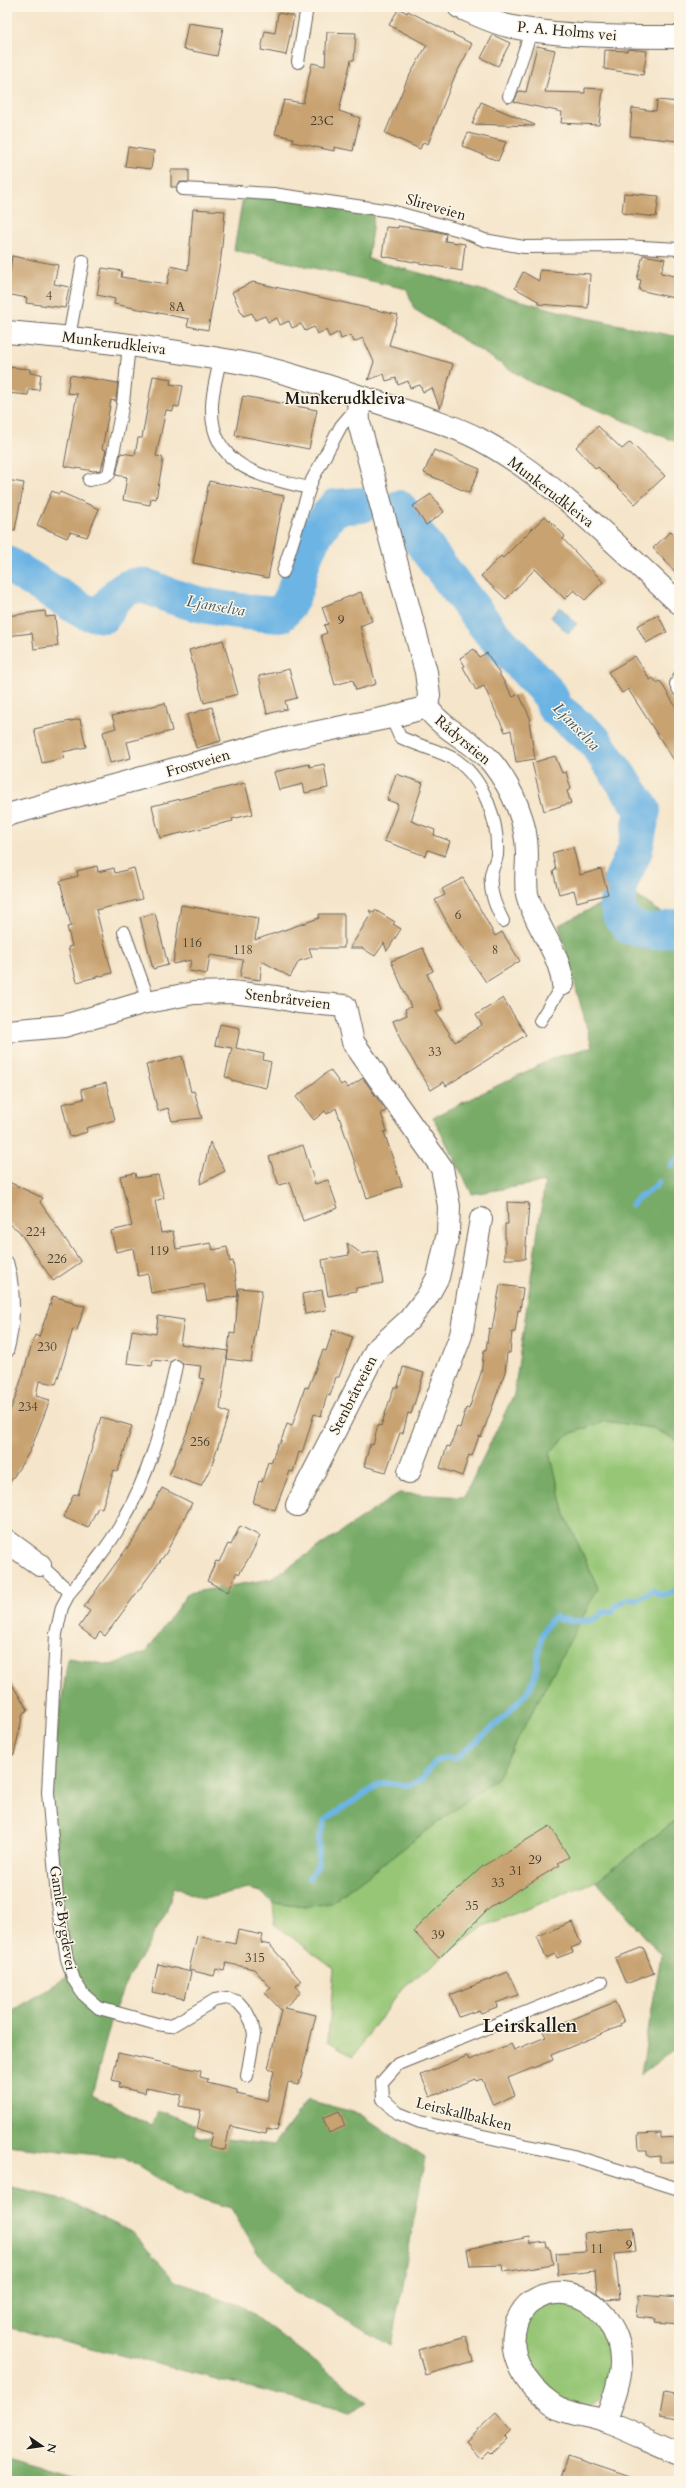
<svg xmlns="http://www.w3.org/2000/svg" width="686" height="2488" viewBox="0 0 686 2488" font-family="Cardo,serif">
<rect width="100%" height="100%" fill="#fcf5e5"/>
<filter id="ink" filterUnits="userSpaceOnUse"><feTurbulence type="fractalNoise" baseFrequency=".025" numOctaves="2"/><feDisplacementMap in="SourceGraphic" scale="8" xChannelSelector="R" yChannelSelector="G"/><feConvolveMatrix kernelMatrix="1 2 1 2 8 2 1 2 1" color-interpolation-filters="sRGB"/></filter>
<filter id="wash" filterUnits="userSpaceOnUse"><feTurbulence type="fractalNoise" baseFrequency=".012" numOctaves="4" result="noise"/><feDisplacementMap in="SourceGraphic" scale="16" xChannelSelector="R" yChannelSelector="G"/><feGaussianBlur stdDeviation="0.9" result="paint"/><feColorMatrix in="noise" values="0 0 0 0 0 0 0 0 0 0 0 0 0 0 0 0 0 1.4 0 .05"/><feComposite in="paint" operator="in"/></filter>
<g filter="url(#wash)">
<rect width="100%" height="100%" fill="#f5e5ca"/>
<path fill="#96c676" stroke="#597149" d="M605,1421L653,1428L679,1442V1818L596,1881L484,1926L402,1988L353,2056L328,2041L334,1968L275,1925L273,1903L305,1907L598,1588L565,1515L550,1452L569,1434Z
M553,2301L583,2305L605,2332L612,2368L604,2395L588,2407L556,2398L524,2360C524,2329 521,2315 553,2301Z"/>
<path fill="#78ab67" stroke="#4a6442" d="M244,191L374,213L368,259L577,316L679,337V443L530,382L414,309L407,289L234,250Z
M628,890L668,917L679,918V1442L653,1428L605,1421L569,1434L550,1452L565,1515L598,1588L497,1778L331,1903L305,1907L273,1903L261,1892L248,1889L204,1899L174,1887L166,1913L125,1984L113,2014L92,2094L152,2126L158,2110L196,2125L195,2135L274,2145L308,2100L360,2114L425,2158L391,2346L343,2317L297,2293L257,2253L231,2208L183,2194L124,2158L7,2145V2019L8,2014L70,1974L47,1798L68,1658L111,1665L146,1652L188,1593L271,1579L399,1493L464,1497L514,1394L545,1182L472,1194L433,1117L556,1057L592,1047L559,925Z
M679,1818V2046L641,2074L661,1955L596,1881Z
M7,2187L64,2199L133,2233L175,2281L242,2306L368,2402L350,2412L7,2327Z
M7,2459L85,2481H7Z"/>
<path fill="#6cb4e4" stroke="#446880" d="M560,607L577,624L568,633L551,617Z"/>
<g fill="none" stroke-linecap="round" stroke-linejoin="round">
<path stroke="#6cb4e4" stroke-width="6" d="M671,1165L679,1159
M632,1205C640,1193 652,1193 659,1182
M310,1878L318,1865L319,1838L326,1819L381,1783L409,1785L422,1779L435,1762L446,1757L455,1759C479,1739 510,1715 529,1689C544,1667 531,1637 555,1616L560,1620L568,1619L569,1621C585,1619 591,1625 603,1612H612L617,1605L629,1598L637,1600L653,1590C662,1600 671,1591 679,1590"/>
<path stroke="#6cb4e4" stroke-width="36" d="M399,508L429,552L490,631L550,695L555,708L593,739L643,810L635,850L620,883L617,904L621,917L630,927L652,932L679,927
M7,564L85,612L104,615C111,602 117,591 133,586C144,584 156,590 166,594C202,608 241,612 280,615C297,597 296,582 303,560C310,540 322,523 335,507L362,505"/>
</g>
<g id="blocks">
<path fill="#c8a271" d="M399,8L407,13L408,11L472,44L454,78L428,144L423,142L420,149L385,133L407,80L427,45L389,25Z
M278,13L294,16L286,55L261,50L265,31L275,33Z
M188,23L223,28L217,56L183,49Z
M327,32L356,33L354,60H351L339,111L360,118L353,151L334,147V151L293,142V138L275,134L284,100L303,103L312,63L325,66Z
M493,35L510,43L498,66L481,58Z
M537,46L555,50L545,92L585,93V88L603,89L599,125L561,123L562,112L514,102L519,91L526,92Z
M628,49L647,51L643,75L604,69L605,50L627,51Z
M657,100L679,102V141L630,136L632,108L656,111Z
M481,102L535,125L534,126L472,124Z
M468,133L506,142L498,161L462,146Z
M128,147L154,151L151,169L125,166Z
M171,170H189V182H180L176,187H171Z
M624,193L659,196L656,217L622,213Z
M193,209L225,211L221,257L208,330L187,326L189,319L114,304L115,299L97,295L102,268L122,271L121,277L167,284L171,266L188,270Z
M398,226L435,231L446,234L445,241L465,244L462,271L382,256L386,227L398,228Z
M643,255L665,259L661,273L679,277L674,298L639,290L641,280L637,279Z
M12,256L58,265L54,284L69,287L65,308L26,303L27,298L7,294Z
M540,270L590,274L588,308L538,304V301L515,288L523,272L539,281Z
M253,282L398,315L389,345L453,364L440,409L432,388L423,392L420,385L410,388L408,381L398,385L396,378L386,381L384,374L368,380L374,362L363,338L354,342L351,335L341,339L339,332L329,337L326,330L317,334L314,327L305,331L301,324L292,328L289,321L280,325L277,318L268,322L265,316L255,320L252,313L243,316L232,292Z
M7,367L30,369V373L41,374L39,390L29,389L28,395L7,393Z
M70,375L118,383L116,401L111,400L102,449L106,450L101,470L94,471L64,466L77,394L67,393Z
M153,376L171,379L170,384L183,386L179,407L174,406L173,411L166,410L156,456L162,457L163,460L156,499L151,498L150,505L123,500L127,477L116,475L121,453L135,455L138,438H142Z
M243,396L317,410L309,449L235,435Z
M598,426L622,449L630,442L665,476L635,504L598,467L596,469L576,447Z
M434,450L480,469L469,493L424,473Z
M7,480L24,483L15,530H7Z
M209,481L284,496L268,578L193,563Z
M52,491L59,494L60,492L99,509L87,537L70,532L67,538L37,525Z
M431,494L444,512L426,525L413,506Z
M545,516L565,536L563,539L603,582L585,600L574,590L565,599L535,569L506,599L481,576L501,556L503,558Z
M671,531L679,539V576L653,548Z
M361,592L372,621L360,626L376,684L356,690L353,680L335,685L321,635L327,633L324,625L328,624L322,607Z
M45,611L46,617L55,616L58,646L34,649L32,633L7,636V616Z
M658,615L667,632L646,643L637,626Z
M223,640L238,694L204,703L189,650Z
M474,649L479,657L487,653L513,697L519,694L531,720L529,721L535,759L516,762L511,730L505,732L484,686L476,690L463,667L465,666L460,658Z
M635,656L650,680L653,678L657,683L660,681L679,712V768L628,689L622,693L608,672Z
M289,669L297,698L285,701L287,709L267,714L259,676Z
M165,703L172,731L127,742L131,758L110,763L103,732L116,728L112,716Z
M212,707L221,741L196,748L187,715Z
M80,719L86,747L63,752L64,758L42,763L34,729Z
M555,756L562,773L566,772L571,789L567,791L571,803L544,811L532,763Z
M309,764L310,767L324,764L328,788L305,793L303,784L279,790L274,772Z
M396,774L423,783L411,821L435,830L434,835L450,841L445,856L428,850L426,856L384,841L398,804L387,800Z
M245,783L253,814L232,819L233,821L160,838L152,806Z
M573,847L580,875L601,869L608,894L577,902L574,890L559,894L553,871L556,870L552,853Z
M97,866L98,872L114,868L115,873L134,868L142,899L96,910L112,973L77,982L68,947L72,946L67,927L71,926L60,881L78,876L77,871Z
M463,878L495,936L502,932L520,961L486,982L456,939L435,900L445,895L442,889Z
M181,905L258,918L255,940L319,918V914H344V948H309L312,957L299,961L290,977L262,961L260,980L240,977L243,960L210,955L207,974L189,971L191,960L173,964Z
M369,910L374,913L375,910L395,922L393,924L401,929L387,951L384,943L375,956L362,948H350L371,914Z
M155,913L168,965L153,969L140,917Z
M423,948L433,971L427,974L442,1009L436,1012L455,1042L482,1025L476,1015L503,998L526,1035L446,1086L444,1082L431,1090L402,1043L393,1021L407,1015L405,1009L411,1007L391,961Z
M220,1024L240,1028L236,1048L264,1054L263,1060L271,1062L266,1088L231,1080V1078L225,1077L232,1048L215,1045Z
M182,1056L191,1092L194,1091L202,1118L172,1121L168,1108L158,1111L146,1065Z
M330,1070L341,1085L344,1083L348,1088L363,1078L386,1111L381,1113L387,1131L384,1132L402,1186L367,1198L336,1108L327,1114L325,1111L314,1120L296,1097Z
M106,1083L115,1120L86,1128L87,1132L70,1137L62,1104L84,1099L81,1089Z
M210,1142L225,1171L200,1184Z
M303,1145L315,1184L328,1180L338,1208L303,1221L290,1182L279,1185L269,1157Z
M135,1173L136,1178L158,1175L164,1198L155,1201L161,1233L173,1231L176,1249L211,1243L213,1250L227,1247L230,1262L233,1261L238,1296L239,1288L262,1290L251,1362L227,1359L230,1333L235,1334L238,1296L207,1301L204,1284L151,1293L148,1274L138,1276L133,1248L116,1252L111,1231L132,1226L120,1176Z
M7,1181L43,1198L40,1202L81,1262L53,1281L19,1231L7,1222Z
M507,1202L529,1203L525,1259H505V1224H508Z
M347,1243L362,1254L377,1251L383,1283L356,1288V1291L328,1296L322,1260L349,1255Z
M500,1285L523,1288L520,1311L518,1310L515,1332H512L510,1353H507L505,1372L489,1416L481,1437L479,1436L472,1456L469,1455L462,1476L440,1468L447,1446L450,1447L457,1427L460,1428L466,1408L469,1409L481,1373L484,1350H486L489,1328L492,1329Z
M322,1290L326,1310L305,1314L302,1294Z
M53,1296L73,1302V1304L85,1306L77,1330L73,1329L56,1384L39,1381L36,1396L50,1400L30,1451L7,1487V1418L16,1396L35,1335L39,1337Z
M158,1316L184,1320L180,1344L228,1351L220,1409L229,1413L211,1467L201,1486L169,1475L187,1432L204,1379L199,1378L201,1366L183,1364L177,1359L170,1362L153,1360L152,1366L127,1363L132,1330L156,1334Z
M333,1330L353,1337L339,1377H336L330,1396L327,1395L321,1416L314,1414L302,1453L299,1452L293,1472L290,1471L275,1510L253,1503L259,1481L262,1482L268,1462L271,1463L278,1443L280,1444L287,1424L292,1426L305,1387L308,1388L323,1350L326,1351Z
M403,1367L424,1373L411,1414L408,1413L403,1433H400L386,1472L364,1466L370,1444L373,1445L378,1425L381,1426L394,1387H398Z
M101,1417L132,1426L118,1471L114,1470L102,1508L98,1507L88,1528L63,1517L74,1494L78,1495Z
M162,1488L192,1503L166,1553L105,1636L100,1632L95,1639L79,1627L90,1611L84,1607L138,1533Z
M240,1526L260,1536L250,1556L239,1574L237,1572L228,1592L207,1581L216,1561L219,1562L228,1544L231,1545Z
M7,1677L28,1710L23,1713L14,1755L7,1754Z
M550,1826L569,1857L558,1863L560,1865L490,1907L439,1958L414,1932L420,1924L483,1866Z
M572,1922L581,1944L571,1948L573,1952L557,1958L555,1954L546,1958L537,1936Z
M238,1930L263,1935L261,1943L270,1945L301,1981L296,1986L301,1992L284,2008L316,2015L299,2085L288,2083L277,2131L267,2129L266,2134L230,2126L225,2150L209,2146L212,2133L197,2129L201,2110L179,2106L182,2095L146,2088L145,2093L118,2087L120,2082L112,2080L118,2053L201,2071L200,2077L208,2079L207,2083L237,2090V2094L267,2101L274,2071L268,2069L281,2010L265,1993L271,1988L254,1969L226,1963L224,1971L216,1969L214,1976L189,1970L197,1936L235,1944Z
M643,1947L654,1973L626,1984L615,1958Z
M158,1964L191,1972L185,1999L152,1992Z
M508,1972L518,1995L496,2003L497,2007L481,2013L479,2010L459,2017L450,1995Z
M615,2002L624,2022L620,2024L621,2026L551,2055L553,2060L508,2078L515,2095L493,2105L482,2079L476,2081L475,2079L430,2097L421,2075L467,2056L469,2060L511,2044L514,2050L546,2037L543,2031Z
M339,2111L345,2126L329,2133L323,2118Z
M661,2133V2138L679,2137V2162H660V2156L651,2157L647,2155V2150H639L638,2134Z
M633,2227L636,2252L615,2254L620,2299L606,2300L597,2293L595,2271L558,2275L556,2253L586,2251L584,2233Z
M530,2237L531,2244L546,2242L547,2248H550L553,2264L504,2272L503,2265L470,2266L467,2249Z
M639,2295L679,2298V2324L655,2322L656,2319L637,2317Z
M466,2336L473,2361L425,2375L418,2350Z
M664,2393L679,2396V2419L660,2416Z
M496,2413L511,2430L504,2437L506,2440L491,2454L488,2451L481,2458L466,2441Z
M568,2456L633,2478L632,2481H560Z"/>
</g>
</g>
<g filter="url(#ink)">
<use href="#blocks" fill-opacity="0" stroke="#686259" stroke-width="1"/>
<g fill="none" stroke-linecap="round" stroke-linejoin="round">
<g stroke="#686259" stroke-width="14">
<path id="service" d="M298,62L307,7
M509,96L532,29
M183,189L273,194L391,211L463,231L484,240L524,247L623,246L679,249
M69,337L83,261
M220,360C217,376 211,394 212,411C212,467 265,478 309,488
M89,480L104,477L109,474L123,403L129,345
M283,572L312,480L341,426L357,407
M679,677L676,684L679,690
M391,717L400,737C418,746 439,750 456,760C484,779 499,822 497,855C496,862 492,868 491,875C489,892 496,907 503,921
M124,932L149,1001
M540,1021L563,984
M7,1262C15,1290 15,1324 7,1352
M40,1565L70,1592C88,1571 106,1550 120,1526C149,1477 164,1421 176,1366
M70,1592L62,1607L56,1634L48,1792L57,1898L67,1959L74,1980L83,1994L99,2008L157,2024L171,2026L215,2000L227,1998L238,2002L246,2011L252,2023L254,2035L247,2076
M601,1982L398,2064L382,2082L383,2099L398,2113L420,2122L573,2156L679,2189"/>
</g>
<g stroke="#686259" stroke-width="24">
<path id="minor" d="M459,7C475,14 491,22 508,26C559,37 626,37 679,37
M7,332C84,338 161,348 237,362C282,370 334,388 377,402C411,413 448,423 479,439C552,478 619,548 679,603
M358,396L359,423L426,672L429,695L427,707C444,732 475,741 493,764C513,790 527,822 527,854C527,867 525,880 527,894C535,926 559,950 563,984
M7,815L284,739L391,717L427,707
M7,1031L64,1026L142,1003L194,993L231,992L276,997L299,1002L345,1006L353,1042L442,1168L449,1206L448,1233L438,1277L427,1297L409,1320L376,1350L297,1505
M409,1472L461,1335L481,1219
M7,1541L40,1565
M605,2422C612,2403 620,2384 621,2363C622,2318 575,2273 531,2302C525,2306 520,2314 517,2321C505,2354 525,2385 552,2404C565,2414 585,2415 601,2420C627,2429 653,2443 679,2453"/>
</g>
<use href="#service" stroke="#fff" stroke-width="12"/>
<use href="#minor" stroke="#fff" stroke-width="22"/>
</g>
</g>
<g text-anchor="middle" stroke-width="3" stroke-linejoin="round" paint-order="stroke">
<g font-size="13" fill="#473e31">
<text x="322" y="125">23C</text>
<text x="49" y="300">4</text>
<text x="177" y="311">8A</text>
<text x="341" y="624">9</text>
<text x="458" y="919">6</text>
<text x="192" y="947">116</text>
<text x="243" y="954">118</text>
<text x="495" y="954">8</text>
<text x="435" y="1056">33</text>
<text x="36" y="1236">224</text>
<text x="159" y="1255">119</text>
<text x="57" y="1263">226</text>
<text x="47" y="1351">230</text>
<text x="28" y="1411">234</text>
<text x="200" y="1446">256</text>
<text x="535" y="1864">29</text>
<text x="516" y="1875">31</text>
<text x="498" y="1887">33</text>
<text x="472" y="1910">35</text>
<text x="438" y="1939">39</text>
<text x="255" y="1962">315</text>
<text x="629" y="2249">9</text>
<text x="597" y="2253">11</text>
</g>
<g font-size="15" fill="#1c1c1c" stroke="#fcf5e5">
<text transform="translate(567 31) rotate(5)" y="5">P. A. Holms vei</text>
<text transform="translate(436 207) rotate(16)" y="5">Slireveien</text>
<text transform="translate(114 343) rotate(7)" y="5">Munkerudkleiva</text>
<text transform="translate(551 492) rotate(38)" y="5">Munkerudkleiva</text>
<text transform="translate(463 740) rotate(40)" y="5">Rådyrstien</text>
<text transform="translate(198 763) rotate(-16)" y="5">Frostveien</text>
<text transform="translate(288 999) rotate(7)" y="5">Stenbråtveien</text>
<text transform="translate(353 1395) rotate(-63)" y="5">Stenbråtveien</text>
<text transform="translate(63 1918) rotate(81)" y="5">Gamle Bygdevei</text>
<text transform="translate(464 2114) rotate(14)" y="5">Leirskallbakken</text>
</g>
<g font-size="16" font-weight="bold" fill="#1c1c1c" stroke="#fcf5e5">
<text x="345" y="404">Munkerudkleiva</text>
</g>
<g font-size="16" font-style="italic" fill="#3c596c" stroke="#fcf5e5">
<text transform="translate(216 605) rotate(10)" y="6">Ljanselva</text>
<text transform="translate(577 726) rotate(46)" y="6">Ljanselva</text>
</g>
<g font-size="19" font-weight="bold" fill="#1c1c1c" stroke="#fcf5e5">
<text x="530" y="2032">Leirskallen</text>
</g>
</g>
<rect width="686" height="2488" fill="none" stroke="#fcf5e5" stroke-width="24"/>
<g transform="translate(42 2446) rotate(103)" stroke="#fcf5e5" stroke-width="3" paint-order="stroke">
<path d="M0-3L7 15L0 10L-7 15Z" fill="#1c1c1c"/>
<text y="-6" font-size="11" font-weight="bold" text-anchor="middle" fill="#1c1c1c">N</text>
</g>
</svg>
